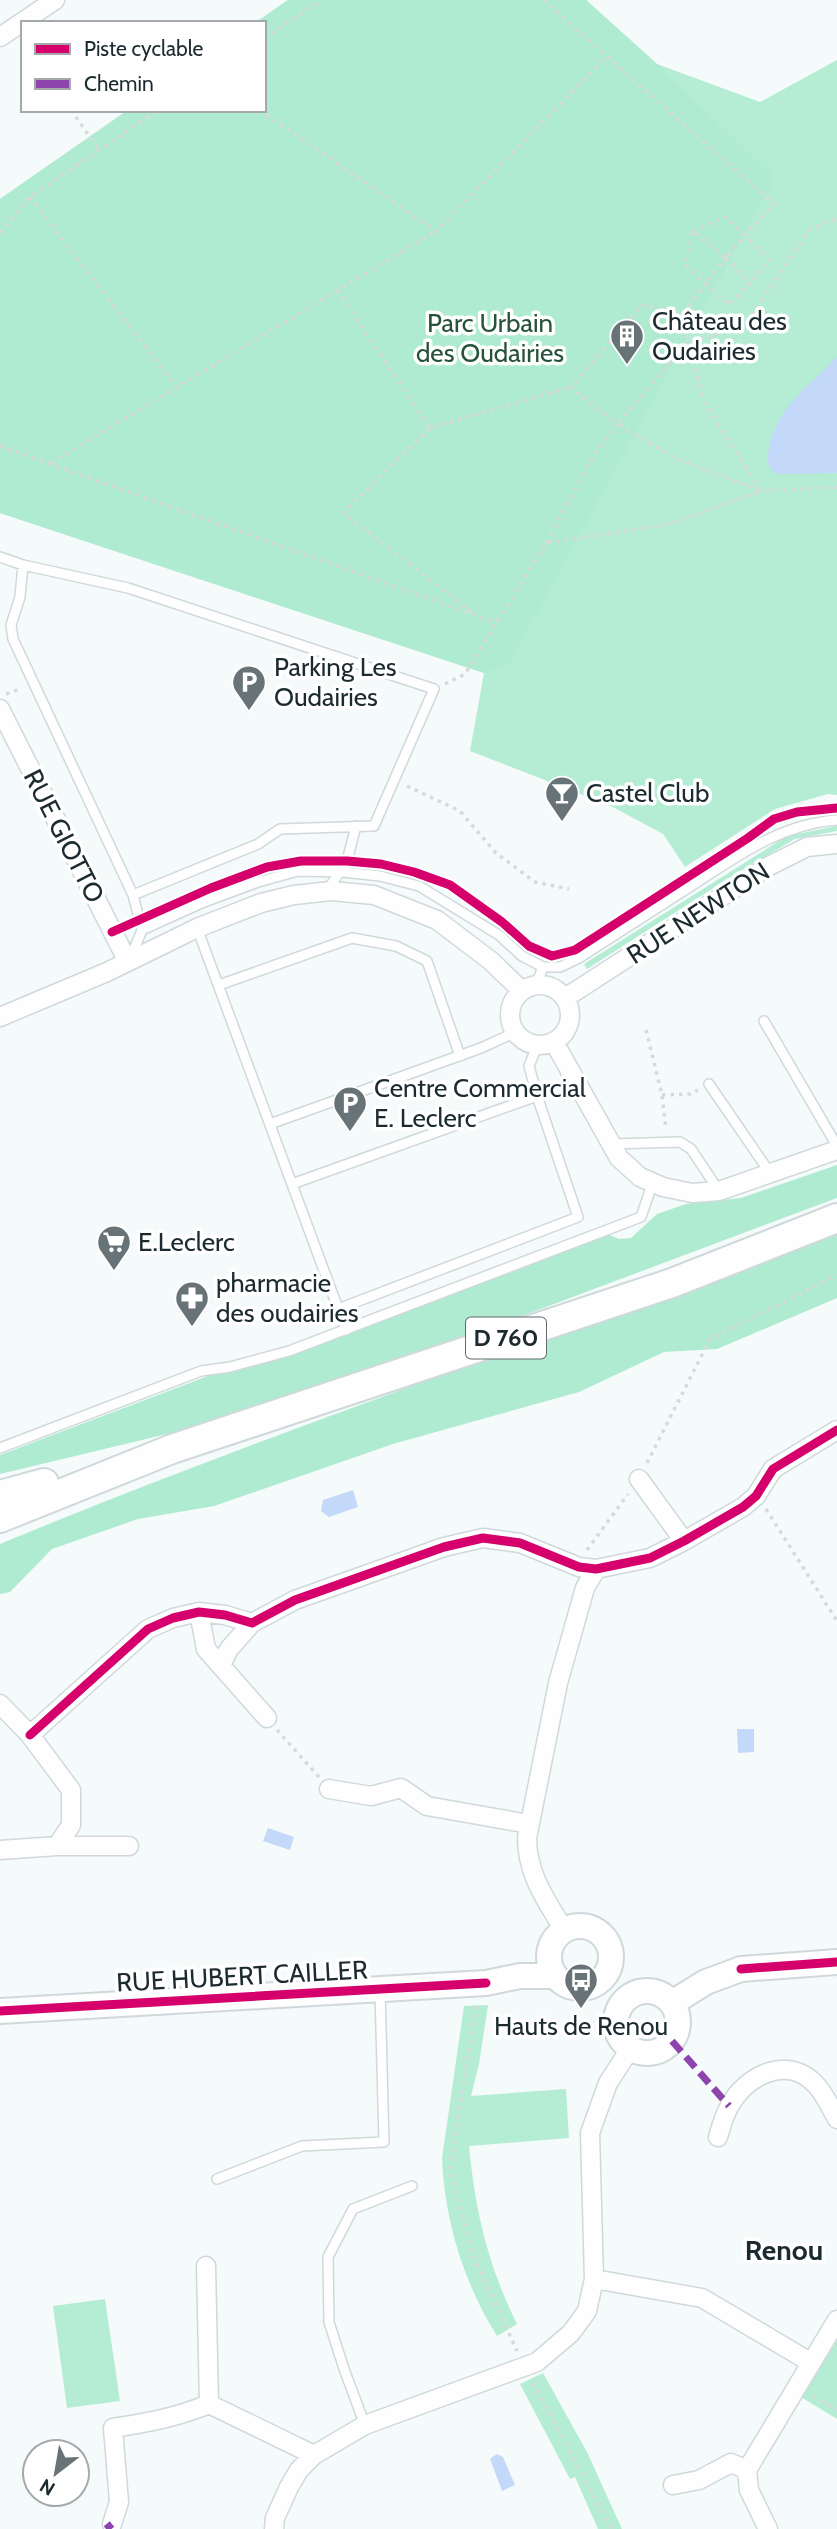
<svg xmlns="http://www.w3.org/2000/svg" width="837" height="2529" viewBox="0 0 837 2529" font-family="Cabin,sans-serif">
<rect width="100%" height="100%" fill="#f5fafb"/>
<path fill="#b5edd4" d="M288,0H586L657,64L760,102L837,60V795L828,794L775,809L685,867L663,834L609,805L470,751L484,673L0,513V199L128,110H264V23H255Z
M837,826V831L795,839L737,873L587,969L584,964L787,836Z
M488,2005L479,2064L471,2096L566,2089L569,2138L469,2146C475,2210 488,2266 517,2324L497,2336C464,2284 444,2219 442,2158L464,2006Z
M105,2299L120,2401L67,2408L53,2306Z
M837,2340V2419L801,2397Z
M543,2373L587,2452L622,2529H598L575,2477L570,2479L520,2384Z"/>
<path fill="#afebd1" d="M288,0H586L657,64L775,178L509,664L484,673L0,513V199L128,110H264V23H255Z
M837,1165V1198L407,1359L217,1422L0,1474V1455L287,1346L495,1274L545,1249L597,1230L619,1239L631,1238L657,1214L686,1204L741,1198Z
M837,1230V1298L717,1349L664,1352L579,1392L393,1444L214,1506L138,1519L52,1549L10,1592L0,1594V1544C275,1430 559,1336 837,1230Z"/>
<path fill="#c4d8fa" d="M837,357V473L781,474C770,472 767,466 768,455C773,409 808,387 837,357Z
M353,1490L358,1507L329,1517L321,1511L323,1500Z
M737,1729H754V1752L738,1753Z
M268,1828L294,1837L290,1850L263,1841Z
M497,2454L503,2457L515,2485L502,2491L490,2459Z"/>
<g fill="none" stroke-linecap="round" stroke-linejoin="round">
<g stroke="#cfd9dc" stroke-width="12">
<path id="lane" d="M0,557L23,565
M23,565L128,588L434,689L374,826L280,829L258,844L133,895L13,639L11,625L20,597Z
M327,891L347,861L356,826
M133,895L142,930
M197,928L346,1330
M130,959L142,930L204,902L258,882L298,871L343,872L380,876L419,886L499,935L522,956L543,967H560L579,958C615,935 652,911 688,888C735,858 779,824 837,820
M219,985L352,938L396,946L427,961L460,1056
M536,985L543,967
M764,1021L837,1146
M709,1084L770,1173
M270,1124L481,1048L516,1032
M611,1144L680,1142L691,1149L719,1191
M292,1184L537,1096L529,1066L538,1044
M338,1309L578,1217L537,1096
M0,1448L201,1371L230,1367L289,1351L641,1217L653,1182
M217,2179L302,2146L384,2142L380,1990
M365,2425L344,2369L329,2322L328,2257L353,2209L412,2186"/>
</g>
<g stroke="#cfd9dc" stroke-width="21">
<path id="street" d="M0,37L55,0
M0,709L128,962
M510 1015a30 30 0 1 1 60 0a30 30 0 1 1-60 0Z
M565,998L769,866L807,847L837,844
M0,1017L107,972L197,928L261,903L294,895L331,891L374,895L437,920L491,961L522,991
M554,1042L619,1158L640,1177L663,1187L692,1193L719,1191L837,1150
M639,1479L684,1541
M199,1612L206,1649L267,1718
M221,1665L229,1649L252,1623
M0,1704L30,1735L71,1790V1825L57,1846
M30,1735L148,1629L173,1618L199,1612L225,1615L252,1623L295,1600L444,1547L483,1538L520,1543L579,1567L596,1569L650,1558L684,1541L743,1507L756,1496L773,1469L837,1430
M329,1789L371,1796L401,1788L427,1806L529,1824
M0,1850L57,1846H129
M564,1930C546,1900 527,1874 527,1838L558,1683L585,1588L596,1569
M718,2137C721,2127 724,2116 729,2107C746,2074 790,2054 817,2086C825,2095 831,2108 837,2119
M206,2266L209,2404
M594,2279L702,2298L810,2362
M673,2485L699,2480L731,2463L747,2470
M112,2524L119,2502L113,2428C146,2423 178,2417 209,2404L314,2455
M274,2529L275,2518L289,2487L299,2470L314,2455L365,2425L537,2362L571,2333L587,2311L594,2279L590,2133L608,2083L630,2049
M768,2529L749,2490L747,2470L837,2320"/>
</g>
<g stroke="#cfd9dc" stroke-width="28">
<path id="secondary" d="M549 1957a31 31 0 1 1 62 0a31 31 0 1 1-62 0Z
M616 2022a31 31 0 1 1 62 0a31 31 0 1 1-62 0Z
M672,2003L706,1982L741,1969L837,1962
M0,2011L486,1983L520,1976H555"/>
</g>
<g stroke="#cfd9dc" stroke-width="32">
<path id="primary" d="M0,1495L44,1483
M0,1518L172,1449L672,1283L837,1218"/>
</g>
<path stroke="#d7dada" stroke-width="3.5" stroke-dasharray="3.5 5" stroke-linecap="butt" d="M543,0L774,204L745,235L769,260L750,282
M264,38L321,0
M71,110L99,150
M259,110L436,231L607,56
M30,197L176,387
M693,231L726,217L745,235L726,258L693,231L685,265L705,283L683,315L688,343L617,424L675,458L761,491L837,487
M0,233L30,197L158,110
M726,258L750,282L729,305L705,283Z
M337,290L430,428L571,387
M430,428L343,513L472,612
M0,446L498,623
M51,463L436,231
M546,543L590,461L617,424L571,387L642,305L683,315
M445,684L465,674L546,543L669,524L761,491L704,402L688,343L744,327L809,230L837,218
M6,694L22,688
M407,786L460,811L496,853L535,882L569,889
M646,1030L662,1095L666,1130
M662,1095L690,1094L698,1090
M647,1463L710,1339L837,1275
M766,1509L837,1621
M587,1550L628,1494
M277,1730L319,1777
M476,2006L450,2168L472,2253L517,2351
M533,2383L612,2529
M813,2396L837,2410"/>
<use href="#lane" stroke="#fefefe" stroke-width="9"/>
<use href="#street" stroke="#fefefe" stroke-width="18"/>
<use href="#secondary" stroke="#fefefe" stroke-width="24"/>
<use href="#primary" stroke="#fefefe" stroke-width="28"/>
<path stroke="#8e44ad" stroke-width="7" stroke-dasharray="14 7" stroke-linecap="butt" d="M672,2041L729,2106
M106,2529L112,2524"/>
<g stroke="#fff" stroke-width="13">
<path id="cycleway" d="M112,932L211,888L267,867L301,861H347L381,864L414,872L450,885L502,922L529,946L552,956L575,950L748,838L774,819L797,812L837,808
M30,1735L148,1629L173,1618L199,1612L225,1615L252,1623L295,1600L444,1547L483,1538L520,1543L579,1567L596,1569L650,1558L684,1541L743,1507L756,1496L773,1469L837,1430
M741,1969L837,1962
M0,2011L486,1983"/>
</g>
<use href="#cycleway" stroke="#d6006c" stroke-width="9"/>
</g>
<defs>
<g id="building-pin" transform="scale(1.75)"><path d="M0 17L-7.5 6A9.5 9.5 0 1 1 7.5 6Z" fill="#677376" stroke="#fff"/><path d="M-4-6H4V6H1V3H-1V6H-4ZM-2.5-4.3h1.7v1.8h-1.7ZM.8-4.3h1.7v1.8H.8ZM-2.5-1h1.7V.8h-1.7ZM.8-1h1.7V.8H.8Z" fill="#fff"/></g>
<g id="parking-pin" transform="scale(1.75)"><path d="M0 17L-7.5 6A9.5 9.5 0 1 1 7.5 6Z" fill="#677376" stroke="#fff"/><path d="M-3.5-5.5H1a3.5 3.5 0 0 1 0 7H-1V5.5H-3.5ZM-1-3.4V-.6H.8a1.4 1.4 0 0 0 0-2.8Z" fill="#fff"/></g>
<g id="bar-pin" transform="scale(1.75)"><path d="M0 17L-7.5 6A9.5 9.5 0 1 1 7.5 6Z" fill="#677376" stroke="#fff"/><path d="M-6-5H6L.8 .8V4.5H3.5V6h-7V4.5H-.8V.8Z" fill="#fff"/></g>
<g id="supermarket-pin" transform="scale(1.75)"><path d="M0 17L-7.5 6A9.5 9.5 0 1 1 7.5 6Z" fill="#677376" stroke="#fff"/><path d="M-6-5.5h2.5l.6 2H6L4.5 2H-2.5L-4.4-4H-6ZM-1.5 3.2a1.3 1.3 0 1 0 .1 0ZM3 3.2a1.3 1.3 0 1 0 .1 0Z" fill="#fff"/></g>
<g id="pharmacy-pin" transform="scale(1.75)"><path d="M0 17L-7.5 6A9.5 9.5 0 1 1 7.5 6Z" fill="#677376" stroke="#fff"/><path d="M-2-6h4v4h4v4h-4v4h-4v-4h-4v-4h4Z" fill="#fff"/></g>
<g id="bus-pin" transform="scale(1.75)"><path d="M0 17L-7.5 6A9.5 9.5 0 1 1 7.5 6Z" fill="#677376" stroke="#fff"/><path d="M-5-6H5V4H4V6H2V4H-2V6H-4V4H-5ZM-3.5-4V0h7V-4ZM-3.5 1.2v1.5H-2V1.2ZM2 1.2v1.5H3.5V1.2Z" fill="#fff"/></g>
</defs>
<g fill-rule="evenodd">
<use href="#building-pin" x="627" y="336"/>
<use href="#parking-pin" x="249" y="682"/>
<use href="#bar-pin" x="562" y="793"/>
<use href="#parking-pin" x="350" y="1103"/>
<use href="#supermarket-pin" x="114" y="1242"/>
<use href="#pharmacy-pin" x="192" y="1298"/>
<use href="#bus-pin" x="581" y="1980"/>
</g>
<g text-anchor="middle" stroke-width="7" stroke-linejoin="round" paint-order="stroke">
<rect fill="#fff" stroke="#5f6b6d" stroke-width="2" x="466" y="1317.5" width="80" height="41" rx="5"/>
<g font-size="24" font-weight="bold" fill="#1b2b2f">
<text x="506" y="1346">D 760</text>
</g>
<g font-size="26" fill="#1b2b2f" stroke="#fff" text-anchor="start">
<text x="652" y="330">Château des<tspan x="652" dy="30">Oudairies</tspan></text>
<text x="274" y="676">Parking Les<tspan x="274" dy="30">Oudairies</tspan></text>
<text x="586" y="802">Castel Club</text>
<text x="374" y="1097">Centre Commercial<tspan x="374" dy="30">E. Leclerc</tspan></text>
<text x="138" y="1251">E.Leclerc</text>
<text x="216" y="1292">pharmacie<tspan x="216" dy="30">des oudairies</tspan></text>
<text x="581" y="2035" text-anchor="middle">Hauts de Renou</text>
</g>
<g font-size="26" fill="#26523e" stroke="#fff">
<text x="490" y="332">Parc Urbain<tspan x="490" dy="30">des Oudairies</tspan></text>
</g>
<g font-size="26" fill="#1b2b2f" stroke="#fff">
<text transform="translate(64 836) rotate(63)" y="9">RUE GIOTTO</text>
<text transform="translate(698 913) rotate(-33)" y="9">RUE NEWTON</text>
<text transform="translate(242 1976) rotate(-3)" y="9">RUE HUBERT CAILLER</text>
</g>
<g font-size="28" font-weight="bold" fill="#1b2b2f" stroke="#fff">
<text x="784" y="2260">Renou</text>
</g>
</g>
<rect x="21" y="21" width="245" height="91" fill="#ffffff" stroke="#a4aaac" stroke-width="2"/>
<rect x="35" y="44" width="35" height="10" fill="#d6006c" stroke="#a4aaac" stroke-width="2"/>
<text x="84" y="56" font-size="21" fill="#1b2b2f">Piste cyclable</text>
<rect x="35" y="79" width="35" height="10" fill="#8e44ad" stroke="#a4aaac" stroke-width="2"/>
<text x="84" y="91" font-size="21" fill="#1b2b2f">Chemin</text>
<g transform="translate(56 2473) rotate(211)"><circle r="33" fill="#ffffff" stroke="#a4aaac" stroke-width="2"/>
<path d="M0-5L12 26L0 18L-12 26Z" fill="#677376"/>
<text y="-10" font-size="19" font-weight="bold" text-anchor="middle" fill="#1b2b2f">N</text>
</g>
</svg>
